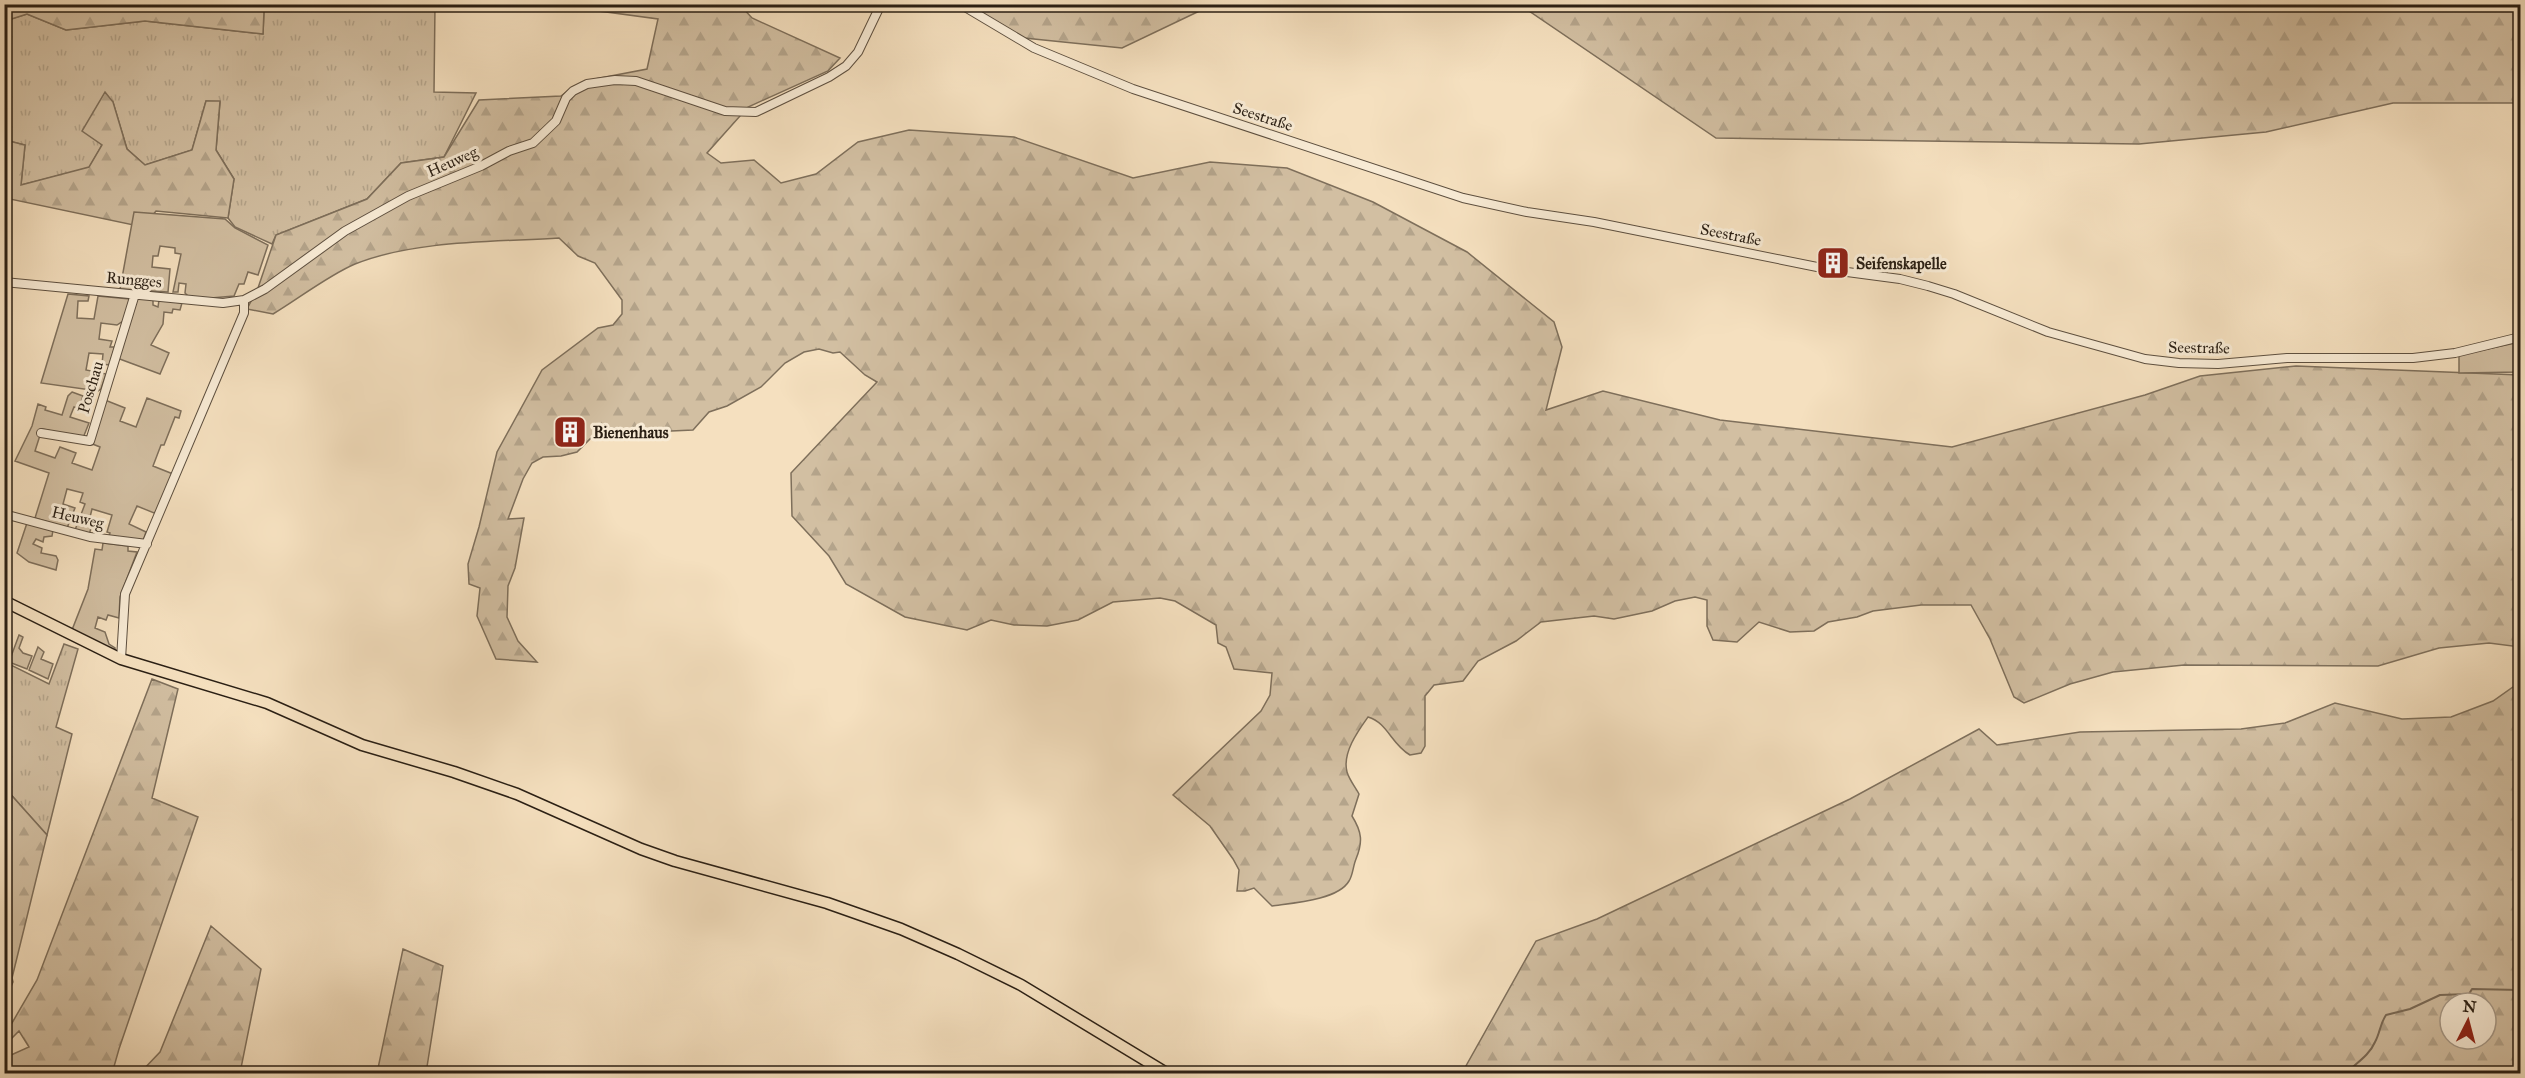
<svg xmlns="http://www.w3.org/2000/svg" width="2525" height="1078" viewBox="0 0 2525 1078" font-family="'IM FELL Great Primer',serif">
<defs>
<pattern id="grass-tufts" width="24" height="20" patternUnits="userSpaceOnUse" patternTransform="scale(1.5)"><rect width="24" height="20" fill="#d2bfa2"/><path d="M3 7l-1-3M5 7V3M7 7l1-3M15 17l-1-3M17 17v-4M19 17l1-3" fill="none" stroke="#b4a48b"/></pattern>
<pattern id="forest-firs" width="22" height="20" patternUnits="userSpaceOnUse" patternTransform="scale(1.5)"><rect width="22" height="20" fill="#d2bfa2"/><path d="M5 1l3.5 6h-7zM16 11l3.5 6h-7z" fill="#b4a48b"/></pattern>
</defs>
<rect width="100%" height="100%" fill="#f5e0bf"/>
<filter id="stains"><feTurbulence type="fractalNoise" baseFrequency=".00333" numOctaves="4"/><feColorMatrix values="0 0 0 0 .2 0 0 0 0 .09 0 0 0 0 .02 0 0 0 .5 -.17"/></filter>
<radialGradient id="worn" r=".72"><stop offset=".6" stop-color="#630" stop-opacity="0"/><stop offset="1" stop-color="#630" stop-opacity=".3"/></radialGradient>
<path fill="url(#grass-tufts)" stroke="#7e6f5b" stroke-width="1.5" d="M382,5H435L434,92L476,93L444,157L401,163L367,199L276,235L272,244L235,227L228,218L234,179L216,150L220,102L206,101L192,150L145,165L127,149L113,102L102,145L89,168L21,185L25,145L5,140V21L27,14L66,30L145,21L263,34L264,11Z
M64,644L78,649L56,727L72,734L47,835L5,788L4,674L7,663L49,684Z"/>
<path fill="url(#forest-firs)" stroke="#7e6f5b" stroke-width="1.5" fill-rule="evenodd" d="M5,4H262L264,11L263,34L145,21L66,30L27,14L5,21Z
M554,5H740L752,18L840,58L828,71L748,107L707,153L721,163L754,160L781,183L816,174L858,142L909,130L1014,137L1133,178L1210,162L1287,168L1373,202L1467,252L1554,322L1562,347L1546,410L1603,391L1720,420L1952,447L2145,395L2200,376L2296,366L2520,375V647L2489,643L2439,648L2378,666L2184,665L2113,672L2070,684L2024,703L2014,697L1990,639L1971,605H1921L1873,611L1857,617L1828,622L1814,631L1790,632L1759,622L1737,642L1713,640L1707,626V600L1695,597L1675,601L1652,611L1614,619L1594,616L1541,622L1516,641L1478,661L1463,681L1434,685L1425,696V746L1421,753L1410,755C1391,744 1388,723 1368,717C1358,731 1342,753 1347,772C1349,779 1355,787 1359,794L1352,816C1362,832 1363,842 1356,859C1353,866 1353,875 1349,881C1338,900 1293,903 1272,906L1254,888L1245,891H1237L1239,870L1233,859L1210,826L1173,795L1261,711L1270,695L1272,673L1234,669L1226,647L1218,643L1216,625L1175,601L1160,598L1113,602L1078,620L1047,626L1014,625L991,620L967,630L905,617L846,584L829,556L792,516L791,473L877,382L865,375L840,352L833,353L819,349L804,352L785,363L761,387L727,406L709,412L693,430L649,432L610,428L594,435L577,452L561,456L543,457L532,463L523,479L508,519L524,518L515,568L508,586L507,617L518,641L537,662L496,659L477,616L480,588L469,584L468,564L479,527L497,452L542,370L598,328L613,325L622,314V300L595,263L578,256L559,238C495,242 415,240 355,264C329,275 298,299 273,314L247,309L258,288L276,235L367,199L401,163L444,157L479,100L561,96L573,87L595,79L647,69L658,19Z
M969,5H1212L1122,48L1024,38Z
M1520,5H2520V103H2393L2266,132L2139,144L1716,138Z
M105,92L113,102L127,149L145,165L192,150L206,101H220L216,150L234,179L228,218L156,211L143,227L5,198V140L25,145L21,185L89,167L102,145L82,131Z
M152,679L178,689L152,798L198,817L119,1049L113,1070L115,1073H11V1055L29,1047L19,1031L6,1044L5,1035L37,980Z
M2520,686V1073H1462L1536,941L1597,919L1850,799L1979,729L1997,745L2080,732L2241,729L2285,723L2335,703L2402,719L2451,717L2493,701L2513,687ZM2450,1003H2486V1039H2450Z
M5,788L47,835L12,978L13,982L5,1000Z
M211,926L261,969L240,1073H140L160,1052Z
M403,949L443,966L426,1073H377Z"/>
<path fill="#d2bfa2" stroke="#7e6f5b" stroke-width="1.5" d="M134,212L225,219L235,228L268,245L258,275L248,272L244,284H239L234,296L211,298L189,297L185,293L186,284L179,283L178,292H173L181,254L175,253V248L160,246L158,256H153L152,267L170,269L168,292L120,289Z
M68,294L89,296L88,301H78L77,318L94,319L98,296L130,299L123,321L117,325L101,323L99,339L112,341L110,347H115L109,365L102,364L103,354L89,353L86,370L106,374L101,389L98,391L41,383Z
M136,298L153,299V305L158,307L159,300L182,303L180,310L173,309L172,313L164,312L163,324L151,345L169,353L160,374L117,358Z
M2520,342V372L2459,373V355Z
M72,392L83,396L81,402L85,403L83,410L74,407L70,417L89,423L83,438L42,429L35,451L55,458L60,447L76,453L72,463L92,470L100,447L90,443L105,400L125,408L120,421L136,427L147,398L181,411L179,418L175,417L164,445H161L153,466L173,474L158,510L154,513L137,506L129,524L146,532L143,541L109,536L110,533L107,532L112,515L92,509L89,521L97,523L95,529L91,528L89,535L75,530L85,504L80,502L83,493L67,489L63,504L75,508L67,528L35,518L49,473L15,461L32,426L38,404L46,407L45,410L62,415L68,396Z
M27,523L53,530L52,536L44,537L43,542L36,539L33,544L42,548L41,553L56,556L58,560L56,570L29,562L17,553Z
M103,543L128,546V551L137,552L120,597L119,618L108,615L106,620L98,617L95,628L105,632L109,644L115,648V651L72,630L88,589L95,549L102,550Z
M19,635L23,637L19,648L23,653L32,656L27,669L9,662Z
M38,647L44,652L41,659L53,664L48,679L29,670Z"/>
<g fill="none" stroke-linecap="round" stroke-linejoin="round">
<path stroke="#7a6b58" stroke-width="2" d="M2345,1074C2356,1063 2369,1056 2375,1042C2380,1033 2380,1024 2386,1015L2410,1009L2440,995L2469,994L2472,989L2520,990"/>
<g stroke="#5d4f3f" stroke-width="10">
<path id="minor" d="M960,4L1034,48L1133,89L1463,198L1527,212L1594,222L1832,270L1900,279L1928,286L1954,294L2048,332L2145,359L2179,363L2218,364L2287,358H2413L2455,353L2520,337
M4,282L223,303L244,300L265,289L345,231L408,196L481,166L509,151L533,143L556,121L566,98L573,91L587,84L615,80L636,81L725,111L756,112L829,77L846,66L858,52L881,4
M41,433L90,441L135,294
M4,514L90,537L147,544
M121,659L125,594L244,313V300"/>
</g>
<g stroke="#2a1f14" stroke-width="13">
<path id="major" d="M4,601L121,659L267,703L362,745L454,772L517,794L641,849L675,861L827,903L901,929L958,954L1021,985L1168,1074"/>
</g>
<use href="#minor" stroke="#f8ebd5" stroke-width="8"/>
<use href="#major" stroke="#f5e0bf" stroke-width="10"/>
</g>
<defs>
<g id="building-square" transform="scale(1.725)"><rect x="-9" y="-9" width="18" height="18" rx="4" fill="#8f2418" stroke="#f8ebd5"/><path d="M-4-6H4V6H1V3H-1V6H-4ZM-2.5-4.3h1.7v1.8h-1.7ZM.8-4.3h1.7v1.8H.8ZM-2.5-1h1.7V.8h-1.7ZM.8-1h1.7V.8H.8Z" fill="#fff"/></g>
</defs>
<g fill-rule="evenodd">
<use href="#building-square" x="1833" y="263"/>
<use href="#building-square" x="570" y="432"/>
</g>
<g text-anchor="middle" stroke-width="6" stroke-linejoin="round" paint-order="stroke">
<g font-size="16" fill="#2a1f14" stroke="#f8ebd5">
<text transform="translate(1263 116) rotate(18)" y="6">Seestraße</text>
<text transform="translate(452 161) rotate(-24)" y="6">Heuweg</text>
<text transform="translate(1731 234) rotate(11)" y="6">Seestraße</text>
<text transform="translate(134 279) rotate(5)" y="6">Rungges</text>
<text transform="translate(2199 347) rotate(1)" y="6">Seestraße</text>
<text transform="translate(90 387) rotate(-73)" y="6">Poschau</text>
<text transform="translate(78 517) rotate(13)" y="6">Heuweg</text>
</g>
<g font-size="16" font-weight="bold" fill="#2a1f14" stroke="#f8ebd5" text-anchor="start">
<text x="1856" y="269">Seifenskapelle</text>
<text x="593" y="438">Bienenhaus</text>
</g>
</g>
<rect width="2525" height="1078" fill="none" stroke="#f5e0bf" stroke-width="24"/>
<rect x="6" y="6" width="2513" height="1066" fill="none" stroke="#2a1f14" stroke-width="3"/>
<rect x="12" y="12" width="2501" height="1054" fill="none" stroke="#2a1f14" stroke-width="1.5"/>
<g transform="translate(2468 1021) rotate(6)"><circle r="28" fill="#f8ebd5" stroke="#a69988" stroke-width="1.5"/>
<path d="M0-4.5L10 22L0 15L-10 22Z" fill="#8f2418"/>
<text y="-9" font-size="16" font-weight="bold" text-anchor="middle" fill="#2a1f14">N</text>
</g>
<rect width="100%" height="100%" filter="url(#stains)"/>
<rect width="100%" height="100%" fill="url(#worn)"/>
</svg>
